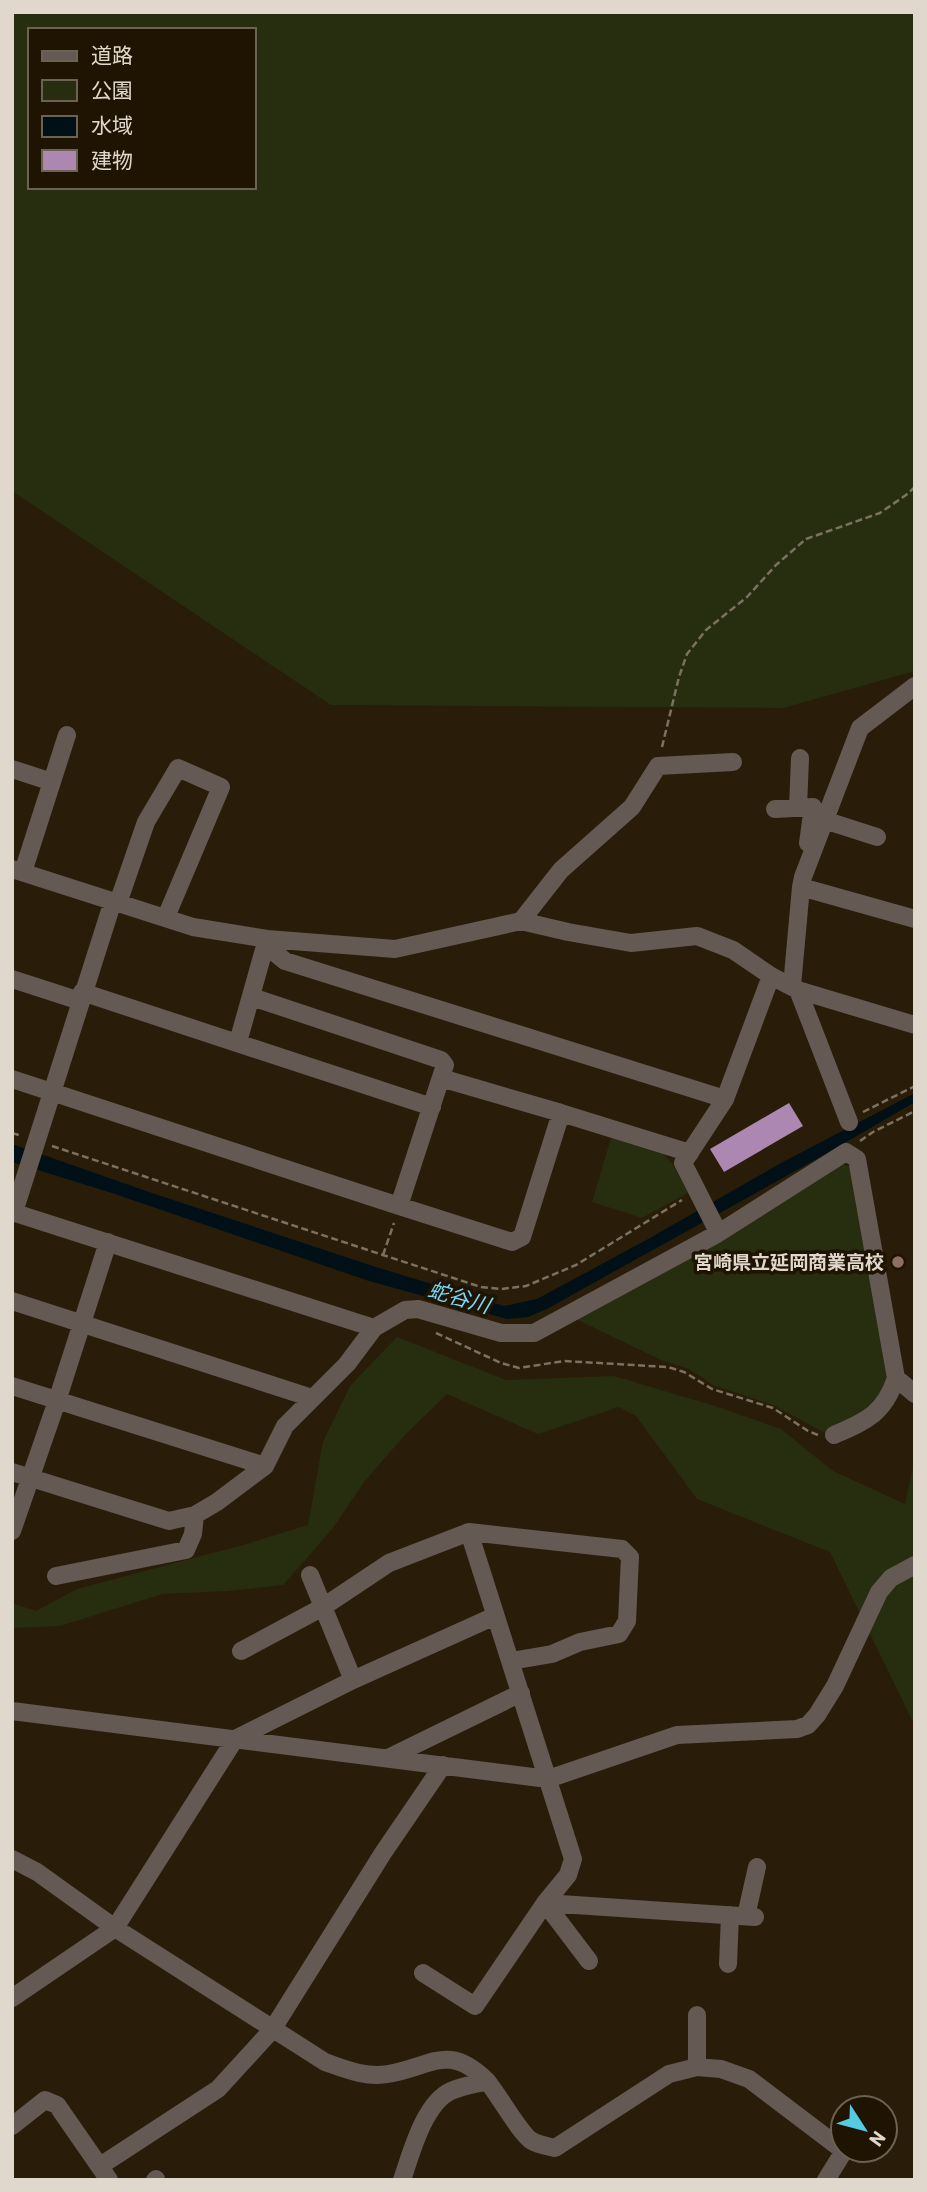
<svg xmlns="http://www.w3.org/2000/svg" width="927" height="2192" viewBox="0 0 927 2192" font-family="Barlow,'Noto Sans JP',sans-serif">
<rect width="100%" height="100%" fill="#291d09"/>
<path fill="#262e0f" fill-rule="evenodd" d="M12,12H915V671L783,708L331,705L12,491ZM30,30H254V187H30Z
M611,1138L663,1154L672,1163L688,1193L642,1218L592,1202Z
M843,1164L854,1169L890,1382L884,1395L857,1420L825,1433L773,1405L713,1385L689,1369L661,1360L576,1319Z
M397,1337L506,1380L614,1376L715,1406L781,1429L833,1471L905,1504L915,1459V1726L830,1552L697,1499L636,1416L619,1407L538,1434L447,1394L404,1436L364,1482L333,1528L283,1585L228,1591L162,1594L60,1626L12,1628V1603L36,1611L77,1589L243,1545L308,1525L323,1442L350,1386Z"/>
<path fill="#001016" d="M915,1093V1102C794,1174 669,1240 547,1309L528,1317L507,1319L369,1281L112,1193L12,1162V1144L152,1193L379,1268L504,1306L537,1299L650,1238L781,1163Z"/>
<path fill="#ab87b2" d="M789,1103L803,1126L724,1172L710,1149Z"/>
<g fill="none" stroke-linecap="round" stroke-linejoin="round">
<path stroke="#7b7160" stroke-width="2.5" stroke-dasharray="7 3.5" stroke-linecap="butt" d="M662,747L679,677L687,654L706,630L747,597L776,565L806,539L880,513L906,495L915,487
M863,1112L915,1086
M12,1133L22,1136
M860,1141L873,1132L915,1111
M52,1146L383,1255L481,1287L501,1289L526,1286L576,1265L682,1200
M383,1255L394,1223
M436,1333L501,1363L519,1368L564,1361L668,1367L684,1372L712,1389L773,1408L808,1431L818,1435"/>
<path stroke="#645953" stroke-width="18" d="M12,769L52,782
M798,808L800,758
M775,809L813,807L808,843
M824,820L877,837
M12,869L193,927L267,939L395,949L521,921L568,932L631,943L697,936L733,950L771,976L798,990L915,1025
M23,872L67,735
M801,887L803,877L860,728L915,686
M118,903L146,822L178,768L221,787L166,917
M521,921L561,870L632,807L658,766L733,762
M267,939L274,952L285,961L725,1099
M12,979L80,1001
M792,986L801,887L915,919
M798,990L849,1122
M82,992L432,1107
M252,997L441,1060L445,1065L399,1206L512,1242L522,1237L561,1113L441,1078
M238,1042L267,939
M12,1079L399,1206
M561,1113L690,1153
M12,1212L374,1328L347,1364L285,1426L265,1466L12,1386
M14,1212L113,901
M717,1234L715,1226L683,1163L725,1099L771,976
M12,1301L312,1398
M374,1328L405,1310L418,1309L501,1333H534L717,1234L846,1152L857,1159L896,1378C884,1414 866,1421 834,1435
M896,1378L915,1394
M12,1472L169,1521L195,1515L217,1502L265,1466
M12,1531L57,1401L108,1242
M310,1575L353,1680
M56,1576L186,1550L193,1534L195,1515
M241,1651L323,1607L389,1563L469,1532L622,1549L630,1557L627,1621L619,1634L580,1642L552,1654L511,1661
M12,1711L548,1779L677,1735L797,1729L808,1725L817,1715L835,1686L879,1592L891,1578L915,1565
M388,1758L521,1693
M12,1859L37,1872L115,1928L325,2062C345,2069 366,2078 388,2074C431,2067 448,2042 487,2081
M545,1903L755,1917
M545,1903L589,1961
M746,1916L757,1867
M728,1964L730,1915
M423,1973L475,2006L545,1903L568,1875L573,1859L469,1532
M12,1998L115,1928L235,1739L353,1680L495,1616
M697,2015V2067
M12,2126L45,2100L57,2105L109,2180
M100,2166L218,2089L272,2030L383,1853L443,1765
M155,2180L156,2179
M402,2180C411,2154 424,2103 451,2091C462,2086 476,2084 487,2081C498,2094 521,2135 532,2141C539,2145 547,2146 555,2148L669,2074L697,2067L721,2069L749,2079L844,2151L826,2180"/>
</g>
<circle fill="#8d6e63" stroke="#1f1402" stroke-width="2.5" cx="898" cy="1262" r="7"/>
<g text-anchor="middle" stroke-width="7" stroke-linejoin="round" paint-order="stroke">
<g font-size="19" font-weight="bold" fill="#e0d8cc" stroke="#1f1402" text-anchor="end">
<text x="884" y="1269">宮崎県立延岡商業高校</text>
</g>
<g font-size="21" font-style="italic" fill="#79d9fd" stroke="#1f1402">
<text transform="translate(459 1298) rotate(16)" y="7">蛇谷川</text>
</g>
</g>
<rect width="927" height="2192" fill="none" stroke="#e0d8cc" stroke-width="28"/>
<rect x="28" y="28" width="228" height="161" fill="#1f1402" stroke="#6c6253" stroke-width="2"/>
<rect x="42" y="51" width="35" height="10" fill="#645953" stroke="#6c6253" stroke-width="2"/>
<text x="91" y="63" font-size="21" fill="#e0d8cc">道路</text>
<rect x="42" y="80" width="35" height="21" fill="#262e0f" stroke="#6c6253" stroke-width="2"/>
<text x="91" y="98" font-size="21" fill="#e0d8cc">公園</text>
<rect x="42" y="116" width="35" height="21" fill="#001016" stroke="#6c6253" stroke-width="2"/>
<text x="91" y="133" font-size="21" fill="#e0d8cc">水域</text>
<rect x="42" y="150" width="35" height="21" fill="#ab87b2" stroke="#6c6253" stroke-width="2"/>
<text x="91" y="168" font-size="21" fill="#e0d8cc">建物</text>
<g transform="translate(864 2129) rotate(126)"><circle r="33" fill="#1f1402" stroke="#6c6253" stroke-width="2"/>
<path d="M0-5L12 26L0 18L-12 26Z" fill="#55cae0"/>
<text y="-10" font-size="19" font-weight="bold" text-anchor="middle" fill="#e0d8cc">N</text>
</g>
</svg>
